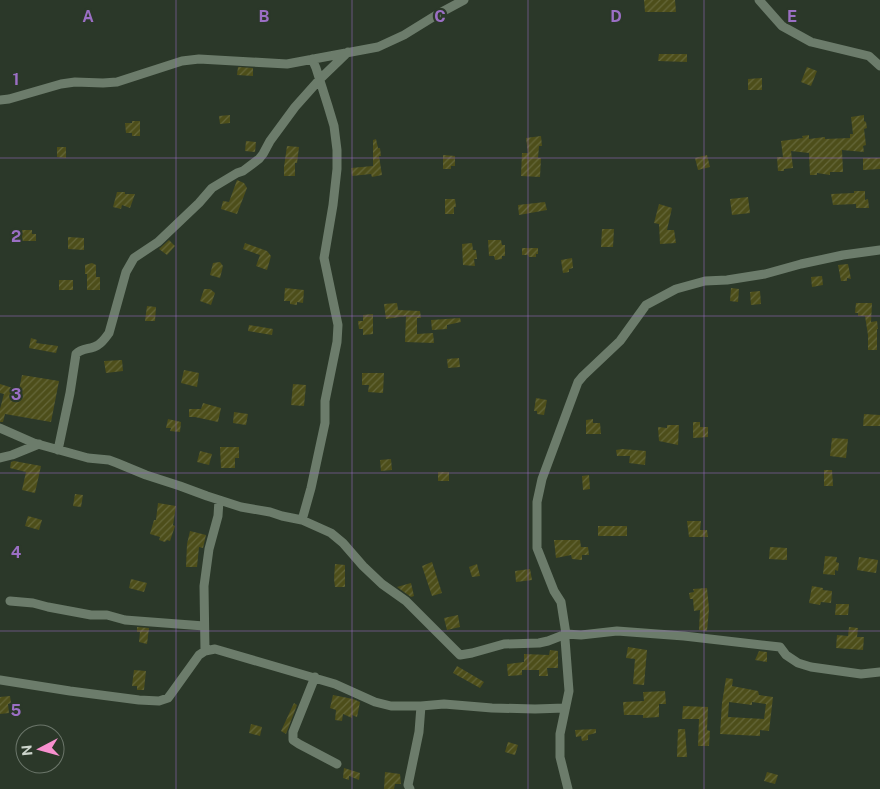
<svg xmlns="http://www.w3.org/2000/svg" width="880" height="789" viewBox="0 0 880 789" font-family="'Public Sans',sans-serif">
<defs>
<pattern id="building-hatch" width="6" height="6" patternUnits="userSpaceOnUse" patternTransform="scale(1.25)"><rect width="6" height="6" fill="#4d4e1a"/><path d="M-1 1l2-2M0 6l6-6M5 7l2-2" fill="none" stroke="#65673a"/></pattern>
</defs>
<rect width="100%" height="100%" fill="#2b3829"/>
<path fill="url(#building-hatch)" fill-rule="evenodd" d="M644,0H675L676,12H645Z
M659,54H687V62L658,61Z
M238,67L253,68V76L237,75Z
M807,67L817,71L811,86L801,82Z
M762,78V90H748V79Z
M230,115V123L220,124L219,116Z
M864,115V121L866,122L867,128L864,129L866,145L863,146L864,152L842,150L843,172H830V175L817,173V175H810L809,153L791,151L793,168L784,169V171H778L777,157H783L781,141L803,138L802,136L809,135V139L825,137V139L850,138V134H853L851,117Z
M132,121H140V136H132V133H126L125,123H132Z
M541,136L542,146H539L538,158H541L540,177L521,176L522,153H528L526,138Z
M376,139L378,148H380L381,156H379L382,175L372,177L371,174L352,176L351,168L373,166V140Z
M246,141L256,142L255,152L245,151Z
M287,146L299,147L297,163H295V176H284V167Z
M57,147H66V158L57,157Z
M443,155L455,156V166H451V169H443Z
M707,155L710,167L698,170L695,158Z
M863,158H880V169L863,170Z
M237,180L244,183L247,188L237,214L221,209L223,201L229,202Z
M854,191H865V200L868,199L869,208H856V204L833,205L831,194L854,193Z
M117,192H125V194H135L130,208L122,205L121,209L113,207Z
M748,197L750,213L732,215L730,199Z
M445,199H455L456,207H454V214H445Z
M545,202L547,210L519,215L518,205Z
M659,204L672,208L667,230H674L676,243L660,244L659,224L654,223Z
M602,229H614L613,247H601Z
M22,230H32V234H36V241H22Z
M68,237L84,238V250L68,249Z
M169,240L175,246L167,255L159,249Z
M488,240H501L502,245H505V256H502V259L495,260L494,256H489Z
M245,243L267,251L271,256L267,270L256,266L260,255L243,249Z
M472,243L473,250H476L477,259H474L475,266L463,265L462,244Z
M522,248H538V254H536V257H529L528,255H522Z
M572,258L573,268L569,269V272L563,273L561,260Z
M220,262L223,266L220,278L210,275L213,263Z
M92,263L96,265V277H100V290H87V274H85V265Z
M848,264L851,279L847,278V281H841L838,265Z
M822,276L823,285L812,287L811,277Z
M59,280H73V290H59Z
M285,288L304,290L303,303L297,302V305L290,304V301H284Z
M731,288L739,289L738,302L730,301Z
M204,289H210L215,293L211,305L200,301Z
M760,291L761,304L751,305L750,292Z
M397,303L398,310L420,311L421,318H417V334L433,333L434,343L405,342L406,316L386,319L384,304Z
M856,303H872L871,322L877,321L878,329H877V350H868V335L865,316H858V313H855Z
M147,306L156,307L155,321H145Z
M373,314V334L363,335V329H359L358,321H363V315Z
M460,318L461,322L447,325V329L432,330L431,320Z
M249,325L273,329L272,335L248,331Z
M31,338L37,340L36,343L58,346L56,353L29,348Z
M459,358L460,367L448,368L447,359Z
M122,360L123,371L106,373L104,361Z
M184,370L199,373L197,387L181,383Z
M362,373H384L383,393L368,392L369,385H362Z
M22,375L59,381L51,422L5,414L3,422H0V409L4,394L0,393V384L19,390Z
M293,384L306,385L304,406L291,405Z
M536,398L547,400L544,415L537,414V411H534Z
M203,403L221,408L218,422L195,417H189V409H201Z
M234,412L248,414L246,425L233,423Z
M864,414L880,415V426H863Z
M168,419L181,422L180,432L170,431L171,428H166Z
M593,419V423H600L601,434H586V420Z
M693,422H700V427H708V437L693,438Z
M667,425H679L678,445L659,441L658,427L667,428Z
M832,438L848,439L846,458L830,456Z
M220,447H239V458H235V468H221Z
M622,449L646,451L645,465L629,463L630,456H617L616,450Z
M200,451L212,454L209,465L197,462Z
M391,459L392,470L381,471L380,460Z
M14,461L41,466L35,493L22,490L26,472L10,468L11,462Z
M824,470H832L833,486H824Z
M438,472H449V481H438Z
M589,475L590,489L583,490L582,476Z
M75,494L83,495L81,507L73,506Z
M158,503L176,506L173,525L175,526L170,541L167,540L165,542L159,540L160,537L150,534L154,520H156Z
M28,516L42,520L39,530L25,526Z
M687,521H701L700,530H707L708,537H689Z
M598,526H627V536H598Z
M190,531L206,535L203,548L199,547L197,567H186L187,544Z
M554,540H580L581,547H588L589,555H582V560L572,559L571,555L556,558Z
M770,547L787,548V560L769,559Z
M825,556L837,557L836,562L839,563L838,571L835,570V575L823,574Z
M859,557L878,560L876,573L857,570Z
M432,562L442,593L432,596L422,566Z
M335,564L345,565V587H335L334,579Z
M477,564L480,576L472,577L469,567Z
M530,569L532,580L516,582L515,571Z
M131,579L147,583L144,592L129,588Z
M411,583L414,596L411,597L397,587Z
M812,586L823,588V590L832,591L831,603L821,602L820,605L809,603Z
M707,588L709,609L707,631L699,630L700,610L694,611L693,599H690L689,593L694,592L693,589Z
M836,604H849L848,615H835Z
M458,615L460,627L447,630L444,618Z
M137,627L149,628L147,644L139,642L140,632H137Z
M849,627L858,628L857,637H864L863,650L836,648L837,635L848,636Z
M628,647L647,650L644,685L633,684L635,659L626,658Z
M550,650L558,651V668H547L548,676H539V670H522V675L508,676L507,664L524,662V654L549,655Z
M759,651L767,652V662L755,660Z
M457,666L484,682L480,688L453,673Z
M134,670L146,671L144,690H137V686H132Z
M726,678L733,679L732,686L758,691L759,695L773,697L769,731L760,730V736L720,734L722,703ZM729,702L752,705V702L766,704L764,719L728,717Z
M665,691L666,704H659V717L643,718V715H624L623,702L644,701L643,692Z
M333,695L353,699L360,702L357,717L352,715V718L343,714L342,721L335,720L336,710L330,708Z
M10,696L11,703L8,704L9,713L0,714V697Z
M294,703L297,705L286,734L281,731Z
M683,706L708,707L707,730L710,731L709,746H698L699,719H682Z
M251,724L262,727L260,736L249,733Z
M596,729V733L588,735V740L582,741L581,736L576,737L575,730Z
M678,729H685L687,757H677Z
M508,742L518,745L515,755L505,752Z
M344,768L360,773L359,780L349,776V780L343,778Z
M385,772L400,774L401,784H395L394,789H384Z
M767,772L778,775L775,784L764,781Z"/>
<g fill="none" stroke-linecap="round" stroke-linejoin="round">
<path stroke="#6c7c6b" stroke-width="9" d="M759,0L782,26L811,42L869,56L880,66
M0,100L9,99L61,84L75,82L103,83L117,82L182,61L199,59L287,64L378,47L404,35L438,14L464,0
M0,428L34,443L88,458L109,460L117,463L146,475L180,486L207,496L241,507L270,512L282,516L302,520L331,533L343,543L363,566L382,584L406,601L460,655L472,653L504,644L539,643L548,641L566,634L581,635L617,631L684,636L780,647L786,655L798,663L811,667L861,674L880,672
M58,450L70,393L76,354C82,347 91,350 98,345C103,342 106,337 109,333L126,272L134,258L158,242L199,203L212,188L237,173L243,171L259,159L263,154L270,141L295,107L320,79L348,52
M0,458L12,455L39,444
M302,520L311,488L325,423V401L337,342L338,325L324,258L333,205L337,169V150L334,126L328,106L316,68L312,59
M10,601L33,603L48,607L91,615H107L125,620L204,626
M205,651L204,586L209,549L218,516L219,500
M315,677L293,732V740L299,744L337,764
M0,680L70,691L139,700L159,701L168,698L171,694L199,655L205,651L215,649L335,684L375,702L391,706H421L444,704L492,708L535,709L565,708
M410,789L408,785L419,732L421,706
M568,789L560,757V734L569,691L565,639L566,634L561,602L554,591L537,548V502L542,479L578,382L583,376L620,341L646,305L676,289L705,281L727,280L765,274L801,264L843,255L880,250"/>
</g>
<path fill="none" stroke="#9b6fc4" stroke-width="1" stroke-opacity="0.55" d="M176,0V789M352,0V789M528,0V789M704,0V789M0,158H880M0,316H880M0,473H880M0,631H880"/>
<g font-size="16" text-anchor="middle" font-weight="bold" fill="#9b6fc4" stroke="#2b3829" stroke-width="4.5" stroke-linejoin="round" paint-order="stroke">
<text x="88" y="22">A</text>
<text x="264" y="22">B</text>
<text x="440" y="22">C</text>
<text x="616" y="22">D</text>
<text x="792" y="22">E</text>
<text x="16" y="85">1</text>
<text x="16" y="242">2</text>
<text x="16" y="400">3</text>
<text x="16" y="558">4</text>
<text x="16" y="716">5</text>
</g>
<g transform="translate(40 749) rotate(264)"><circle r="24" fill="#2b3829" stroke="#6b766a"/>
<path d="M0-4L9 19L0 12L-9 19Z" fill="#f790ce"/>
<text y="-8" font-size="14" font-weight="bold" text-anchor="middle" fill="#ccd4cb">N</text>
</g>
</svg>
